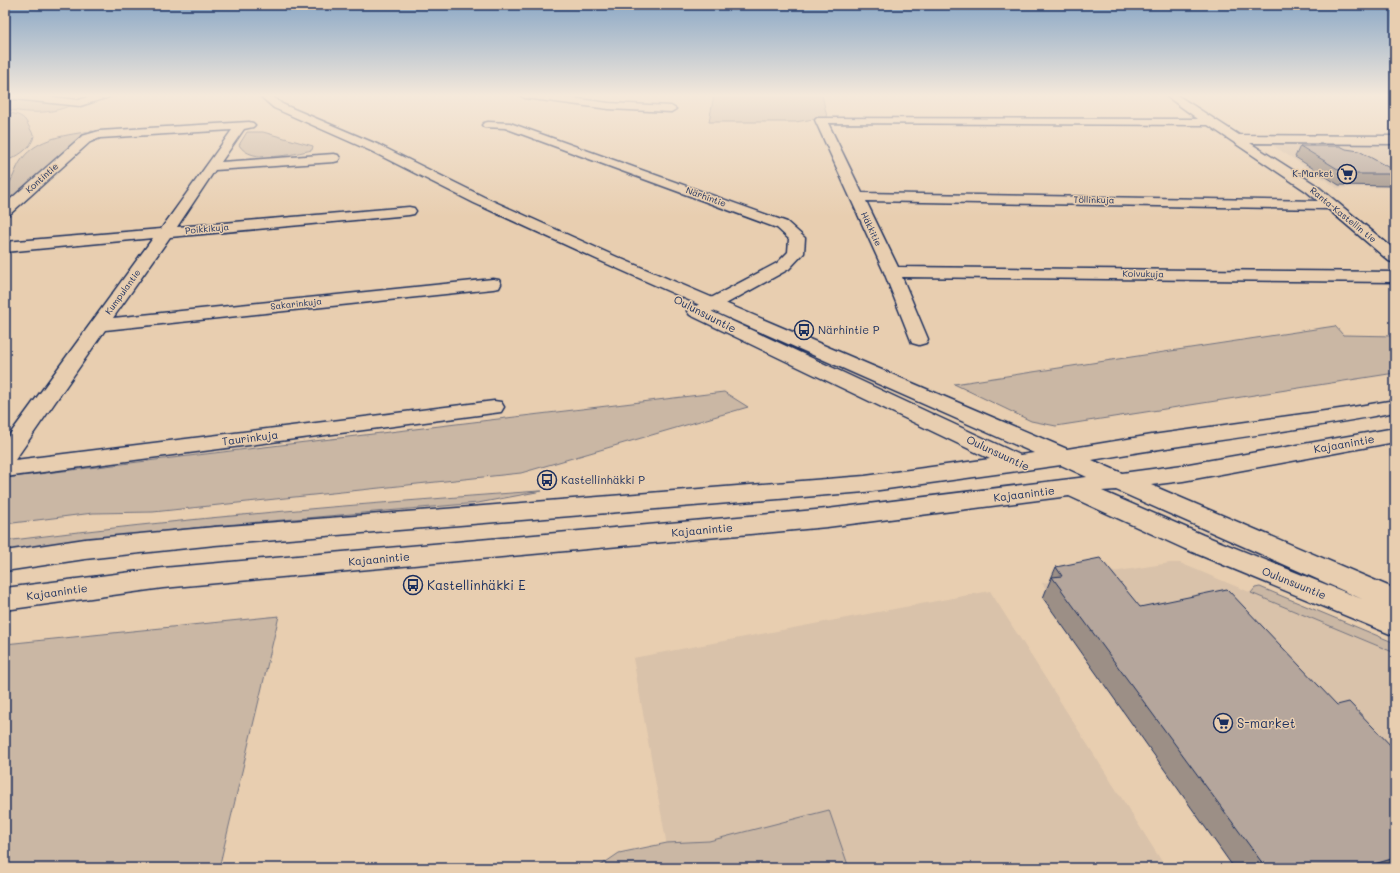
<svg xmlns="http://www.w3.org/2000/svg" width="1400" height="873" viewBox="0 0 1400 873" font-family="Mali,sans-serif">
<rect width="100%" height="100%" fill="#e8ceb0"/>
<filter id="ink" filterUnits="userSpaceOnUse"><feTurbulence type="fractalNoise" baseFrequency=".025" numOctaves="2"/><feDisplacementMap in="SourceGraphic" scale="8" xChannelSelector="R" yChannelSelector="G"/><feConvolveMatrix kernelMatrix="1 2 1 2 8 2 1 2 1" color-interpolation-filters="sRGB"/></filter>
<g filter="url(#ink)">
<path fill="#d9c2aa" d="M1268,142L1395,144V187L1337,188Z
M1170,563H1180L1395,653V868H1244L1042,583Z
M990,591L1166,868H671L633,658Z"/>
<path fill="#cab7a4" stroke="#727381" d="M714,95H822L827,117L795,122H709Z
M5,98L63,104L71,105C50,115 27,113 5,109Z
M5,112C27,116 24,118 34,136C32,148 16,158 5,161Z
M92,131L96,132L73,143L5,203V189C13,181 15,168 22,159C38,137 68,135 92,131Z
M247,132H263L313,146L312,150C294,154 251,165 239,145Z
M1335,326L1343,335L1395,336V373L1056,426L1031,421L954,384Z
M724,392L748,407L521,473L153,512L93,513L5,524V478Z
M539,491H542L478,503L213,526L119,536L5,551V541C182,518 360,504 539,491Z
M1260,587L1395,643V653L1251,593L1255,588Z
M279,616L219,868H5V644Z
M829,810L849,868H597L619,853L667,843L709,841Z"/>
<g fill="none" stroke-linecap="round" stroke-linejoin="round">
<g stroke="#1b2f5e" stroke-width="3">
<path id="minor" d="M5,95H36L79,100L94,95H110L109,97L80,106L5,98Z
M520,95H550L609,103L671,106L676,109L671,112L609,109L525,98Z
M1165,95H1177L1239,135L1395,136V144L1250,143L1316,185L1395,250V263L1389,261L1328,209L866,201L898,267L1395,272V282L902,277L928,339L926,343L919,345L912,343L884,272L815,120L817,118L1198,119ZM828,123L1208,125L1306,191L1318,201L862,193Z
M249,122L253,123L255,125L253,127L244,129L221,162L334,154L338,155L340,158L338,161L334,162L215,170L177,227L409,207L414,208L416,211L414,214L409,215L170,237L113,318L493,279L499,280L501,284L499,288L493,289L105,330L15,460L494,401L501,402L504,407L501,412L5,477V441L153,238L5,252V242L161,229L232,130L100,138L90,142L10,214L5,215V204L82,136L99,131Z
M488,122L510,123L787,222L805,238L804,253L789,269L704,316L698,317L692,316L689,312L692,308L777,263L788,252L789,239L777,228L505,128L484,127L482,125L484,123Z"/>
</g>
<g stroke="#1b2f5e" stroke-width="3">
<path id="secondary" d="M259,95H271L282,104L379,145L484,197L617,257L1067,449L1152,435L1347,408L1395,400V412C1295,432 1193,442 1092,460L1122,473L1183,465L1395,428V442L1183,481L1151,485L1395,589V636L1185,549L1069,496L827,527L163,588L5,610V588L163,568L827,509L1087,477L1061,465L865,492L215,545L85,559L5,571V551L85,539L215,527L865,476L990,459L690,315L687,311L690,307L696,306L702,307L1020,455L1034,453L605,263L474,203L371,151L274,108ZM1116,490L1362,599L1203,535L1102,491Z"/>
</g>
<use href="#minor" fill="#e8ceb0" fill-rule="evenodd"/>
<use href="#secondary" fill="#e8ceb0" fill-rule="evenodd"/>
</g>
<path fill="#9c8f86" stroke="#1b2f5e" d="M1300,146L1395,171V183L1393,186L1339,185L1295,157Z
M1056,567L1140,607L1395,868H1234L1043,598L1047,588Z"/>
<path fill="#7f746d" stroke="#1b2f5e" d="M1395,858V868H1368L1374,864Z"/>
<path fill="#b5a69c" stroke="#1b2f5e" d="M1300,146H1340L1346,149L1359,151L1395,171V174H1346Z
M1100,558L1140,607L1227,589L1337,705L1349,702L1395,750V858L1374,864L1377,868H1266L1052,577L1062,576L1056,567Z"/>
</g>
<linearGradient id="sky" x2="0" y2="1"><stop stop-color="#8ba8c6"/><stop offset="0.44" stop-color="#f5e9db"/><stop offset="1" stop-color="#f5e9db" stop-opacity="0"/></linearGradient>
<rect width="1400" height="217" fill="url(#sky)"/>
<defs>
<g id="supermarket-ring" transform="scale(1)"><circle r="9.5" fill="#e8ceb0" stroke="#1b2f5e" stroke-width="1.5"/><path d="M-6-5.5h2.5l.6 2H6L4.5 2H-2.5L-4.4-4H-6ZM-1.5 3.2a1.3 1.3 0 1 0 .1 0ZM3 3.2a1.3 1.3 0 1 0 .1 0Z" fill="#1b2f5e"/></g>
<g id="bus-ring" transform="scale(1)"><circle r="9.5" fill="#e8ceb0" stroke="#1b2f5e" stroke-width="1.5"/><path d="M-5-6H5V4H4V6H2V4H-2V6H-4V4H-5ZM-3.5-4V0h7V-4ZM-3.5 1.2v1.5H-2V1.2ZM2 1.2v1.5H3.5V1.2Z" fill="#1b2f5e"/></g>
</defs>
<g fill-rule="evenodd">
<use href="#supermarket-ring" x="1347" y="174"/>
<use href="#bus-ring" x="804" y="330"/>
<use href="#bus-ring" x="547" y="480"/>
<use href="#bus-ring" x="413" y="585"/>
<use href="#supermarket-ring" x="1223" y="723"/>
</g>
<g text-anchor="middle" stroke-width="3" stroke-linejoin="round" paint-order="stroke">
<g font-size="9" fill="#1b2f5e" stroke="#e8ceb0" text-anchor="end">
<text x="1333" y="177">K-Market</text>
</g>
<g font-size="9" fill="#1b2f5e" stroke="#e8ceb0">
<text transform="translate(42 178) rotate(-42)" y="3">Kontintie</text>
<text transform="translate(706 197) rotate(20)" y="3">Närhintie</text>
<text transform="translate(1094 200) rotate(1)" y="3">Töllinkuja</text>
<text transform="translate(1343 215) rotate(39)" y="3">Ranta-Kastellin tie</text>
<text transform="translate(207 229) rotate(-5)" y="3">Poikkikuja</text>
<text transform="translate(871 229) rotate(65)" y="3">Häkkitie</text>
<text transform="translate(1143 274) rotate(1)" y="3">Koivukuja</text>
<text transform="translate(123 292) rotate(-54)" y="3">Kumpulantie</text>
<text transform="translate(296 304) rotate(-6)" y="3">Sakarinkuja</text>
</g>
<g font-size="11" fill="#1b2f5e" stroke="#e8ceb0">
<text transform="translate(705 314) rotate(27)" y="4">Oulunsuuntie</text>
<text transform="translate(250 438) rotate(-7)" y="4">Taurinkuja</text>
<text transform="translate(1344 444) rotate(-10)" y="4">Kajaanintie</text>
<text transform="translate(998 453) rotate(25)" y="4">Oulunsuuntie</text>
<text transform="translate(1024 494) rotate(-7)" y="4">Kajaanintie</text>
<text transform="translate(702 530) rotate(-5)" y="4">Kajaanintie</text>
<text transform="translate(379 559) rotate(-5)" y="4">Kajaanintie</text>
<text transform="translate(1294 583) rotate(22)" y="4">Oulunsuuntie</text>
<text transform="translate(57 592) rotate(-8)" y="4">Kajaanintie</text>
</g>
<g font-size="11" fill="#1b2f5e" stroke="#e8ceb0" text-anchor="start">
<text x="818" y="334">Närhintie P</text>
<text x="561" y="484">Kastellinhäkki P</text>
</g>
<g font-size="13" fill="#1b2f5e" stroke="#e8ceb0" text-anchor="start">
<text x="427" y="590">Kastellinhäkki E</text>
<text x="1237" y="728">S-market</text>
</g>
</g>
<rect width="1400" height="873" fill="none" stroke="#e8ceb0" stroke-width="20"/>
<rect x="10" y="10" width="1380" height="853" fill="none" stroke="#1b2f5e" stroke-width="1.5" filter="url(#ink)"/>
</svg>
